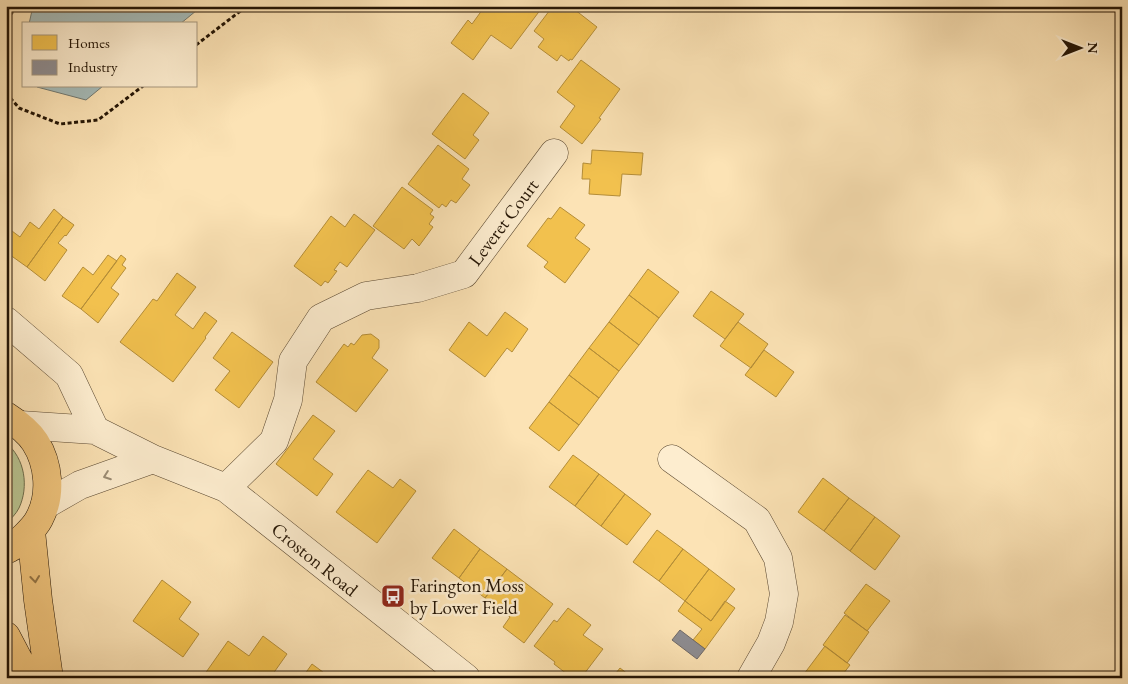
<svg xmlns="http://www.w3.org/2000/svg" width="1128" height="684" viewBox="0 0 1128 684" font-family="'EB Garamond',serif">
<rect width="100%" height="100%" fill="#fce3b5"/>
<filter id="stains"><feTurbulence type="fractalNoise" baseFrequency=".004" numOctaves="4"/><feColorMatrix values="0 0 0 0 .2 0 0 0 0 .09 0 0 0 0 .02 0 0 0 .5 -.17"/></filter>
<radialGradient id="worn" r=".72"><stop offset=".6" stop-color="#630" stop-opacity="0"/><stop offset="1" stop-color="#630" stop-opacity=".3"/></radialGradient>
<path fill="#b9c592" stroke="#6e6d4c" d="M6,443C25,458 29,487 19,508C16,514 11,519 6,523Z"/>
<path fill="#a5bbb9" stroke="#717971" d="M33,6H202L180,24H29Z
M36,86H103L86,100L37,87Z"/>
<path fill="#f2c14e" stroke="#b48d38" d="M485,6H537L541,9L511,49L491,35L473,60L451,43L468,20L472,24Z
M553,6H570L597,27L572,60L570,59L569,61L561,55L557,61L538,47L544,39L534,31Z
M581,60L620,89L599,118L601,119L582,144L560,127L575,106L557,92Z
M463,93L489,113L473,135L479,140L465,159L432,134Z
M438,145L469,169L462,179L470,185L456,203L451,200L446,207L442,204L439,208L408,184Z
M592,150L643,153L641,175L622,174L620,196L589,194L590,179H582L583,163L591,164Z
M402,187L433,210L430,214L434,217L429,224L433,227L419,246L412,239L404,249L373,226Z
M560,207L585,225L575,238L590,249L565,283L544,267L548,262L527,246L548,218L551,219Z
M54,209L63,217L27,267L6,252V230L8,228L20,237L30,222L39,229Z
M354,214L375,230L347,267L340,262L334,270L337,271L328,283L325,281L321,286L294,266L331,216L345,227Z
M63,217L74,225L66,236L65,235L58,243L67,250L45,281L27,267Z
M108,255L117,261L81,309L62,296L83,267L93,275Z
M121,255L126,259L122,265L126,268L111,288L119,294L98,323L81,309Z
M648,269L679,292L659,318L629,295Z
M177,273L196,287L175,315L193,329L205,312L217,321L205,337L206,338L173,382L120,342L153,299L157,301Z
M711,291L744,314L725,339L693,316Z
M629,295L659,318L639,345L609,322Z
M505,312L528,329L512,352L507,348L485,377L449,350L469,322L487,336Z
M609,322L639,345L619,371L589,348Z
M738,322L768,344L751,368L720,346Z
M232,332L273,362L239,408L215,390L230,371L213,358Z
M371,334L379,340V348L372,358L388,370L356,412L316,382L344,344L348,347L351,343L354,345L362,335Z
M589,348L619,371L599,398L569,375Z
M764,350L794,372L776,397L745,375Z
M569,375L599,398L579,425L549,402Z
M549,402L579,425L559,451L529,428Z
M313,415L335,431L313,459L333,474L317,496L276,464Z
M573,455L599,474L575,506L549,487Z
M368,470L393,488L400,479L416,491L377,543L336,512Z
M599,474L625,494L601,526L575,506Z
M823,478L849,498L824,531L798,512Z
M625,494L651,514L627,545L601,526Z
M849,498L875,517L850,551L824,531Z
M875,517L900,536L875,570L850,551Z
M454,529L480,549L459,578L432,558Z
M657,530L683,549L659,581L633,562Z
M480,549L507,569L485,598L459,578Z
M683,549L709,569L685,601L659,581Z
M507,569L553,604L524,643L503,627L510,617L485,598Z
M709,569L735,589L711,621L685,601Z
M162,580L191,602L179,619L199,634L183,657L133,621Z
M866,584L890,601L867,631L844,613Z
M685,601L711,621L725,601L735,608L705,649L693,640L702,629L678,611Z
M568,608L591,625L583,635L603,649L581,678H572L554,664L555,662L534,646L554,620L557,622Z
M845,615L869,632L847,663L823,645Z
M263,636L287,654L270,678H202L228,641L249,656Z
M825,646L850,665L840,678H801Z
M312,664L331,678H302Z
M620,668L633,678H612Z"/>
<path fill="#8d8d92" stroke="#6e6968" d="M680,630L705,649L697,659L672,640Z"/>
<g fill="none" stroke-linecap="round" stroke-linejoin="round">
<g stroke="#5a4831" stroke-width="29">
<path id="minor" d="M6,321L69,375L95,430
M20,425L95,430L153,459L226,488L466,678
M672,459L757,520L778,558L784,594L779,622L771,643L751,678
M226,488L274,441L288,400L293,361L321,318L366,296L418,288L464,274L554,153
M45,505L80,485L153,459"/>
</g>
<g stroke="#241505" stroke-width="29">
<path id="highway" d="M6,416C17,423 28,431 35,442C49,464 52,495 39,519C35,527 28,533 22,539C17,543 13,547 6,550
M31,531L38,600L49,678
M6,636L28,678"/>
</g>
<path stroke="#241505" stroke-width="3" stroke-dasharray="4 2.5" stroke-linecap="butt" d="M6,26L15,6
M196,45L247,6
M6,93L19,108L60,124L98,120L143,86"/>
<use href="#minor" stroke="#fdedcf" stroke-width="28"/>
<use href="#highway" stroke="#eec27a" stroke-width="28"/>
</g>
<defs><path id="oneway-chevron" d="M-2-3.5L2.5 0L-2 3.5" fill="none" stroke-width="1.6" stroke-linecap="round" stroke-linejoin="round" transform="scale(1.25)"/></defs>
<use stroke="#9b8c74" href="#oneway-chevron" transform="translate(107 476) rotate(160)"/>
<use stroke="#937445" href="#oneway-chevron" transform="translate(35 579) rotate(84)"/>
<defs>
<g id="bus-square" transform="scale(1.25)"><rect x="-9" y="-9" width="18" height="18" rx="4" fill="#8f2418" stroke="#fdedcf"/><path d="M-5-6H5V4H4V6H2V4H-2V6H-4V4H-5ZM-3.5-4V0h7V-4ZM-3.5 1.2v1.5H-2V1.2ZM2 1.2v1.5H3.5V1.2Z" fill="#fff"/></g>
</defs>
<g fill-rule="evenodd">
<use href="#bus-square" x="393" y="596"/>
</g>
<g text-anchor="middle" stroke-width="5" stroke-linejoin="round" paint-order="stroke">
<g font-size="19" fill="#241505" stroke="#fdedcf">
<text transform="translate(503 222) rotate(-53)" y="7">Leveret Court</text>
<text transform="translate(315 559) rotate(39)" y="7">Croston Road</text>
</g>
<g font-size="19" fill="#241505" stroke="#fdedcf" text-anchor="start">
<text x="410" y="592">Farington Moss<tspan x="410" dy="22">by Lower Field</tspan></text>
</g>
</g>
<rect width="1128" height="684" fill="none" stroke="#fce3b5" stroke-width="25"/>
<rect x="8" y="8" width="1113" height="669" fill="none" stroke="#241505" stroke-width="2.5"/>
<rect x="12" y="12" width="1103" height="659" fill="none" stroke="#241505"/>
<rect x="22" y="22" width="175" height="65" fill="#fdedcf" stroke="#a6977e"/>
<rect x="32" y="35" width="25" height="15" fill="#f2c14e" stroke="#a6977e"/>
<text x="68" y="48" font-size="15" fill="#241505">Homes</text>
<rect x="32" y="60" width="25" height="15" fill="#8d8d92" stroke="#a6977e"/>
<text x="68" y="72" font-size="15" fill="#241505">Industry</text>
<g transform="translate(1080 48) rotate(90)" stroke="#fdedcf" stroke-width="4" paint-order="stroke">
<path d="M0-4L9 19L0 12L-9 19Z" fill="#241505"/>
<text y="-8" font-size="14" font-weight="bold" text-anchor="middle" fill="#241505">N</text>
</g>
<rect width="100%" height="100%" filter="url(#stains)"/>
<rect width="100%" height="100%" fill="url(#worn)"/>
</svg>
